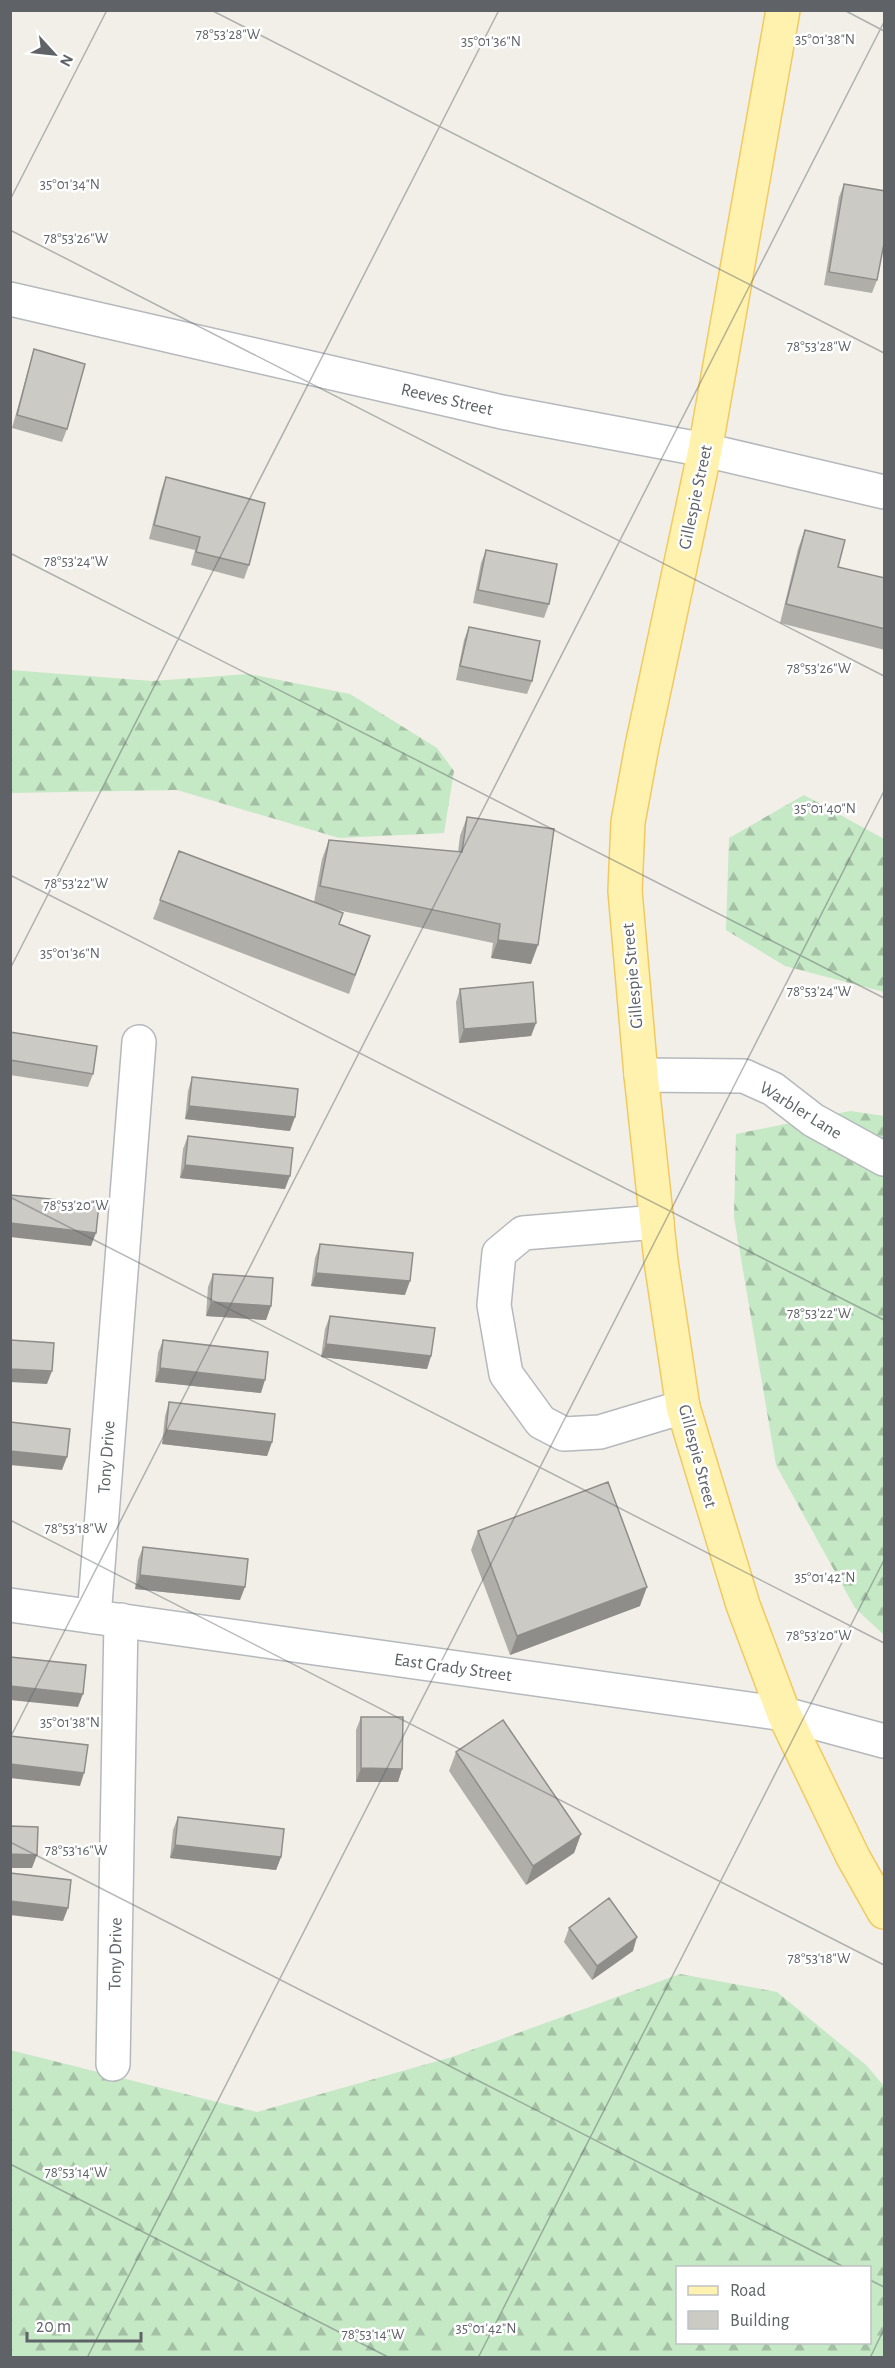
<svg xmlns="http://www.w3.org/2000/svg" width="895" height="2368" viewBox="0 0 895 2368" font-family="'Alegreya Sans',sans-serif">
<defs>
<pattern id="forest-firs" width="22" height="20" patternUnits="userSpaceOnUse" patternTransform="scale(1.5)"><rect width="22" height="20" fill="#c5e8c5"/><path d="M5 1l3.5 6h-7zM16 11l3.5 6h-7z" fill="#a3c0a4"/></pattern>
</defs>
<rect width="100%" height="100%" fill="#f1efe8"/>
<path fill="url(#forest-firs)" fill-rule="evenodd" d="M10,670L152,681L249,674L350,694L437,748L454,771L444,833L339,838L177,790L11,793Z
M804,795L884,839V992L785,966L726,930L729,838Z
M850,1111L884,1116V1635L855,1608L776,1465L734,1217L736,1134Z
M680,1974L777,1992L866,2065L884,2086V2357H11L10,2050L257,2112L452,2057ZM678,2268H870V2342H678Z"/>
<g fill="none" stroke-linecap="round" stroke-linejoin="round">
<g stroke="#b5b8bc" stroke-width="36">
<path id="minor" d="M10,299L502,412L705,450L884,492
M641,1075L744,1076L773,1089L813,1120L884,1159
M657,1222L523,1233L499,1253L494,1305L506,1374L541,1422L564,1434L600,1432L683,1407
M10,1605L784,1714L884,1741
M94,1617L139,1042
M113,2064L121,1620"/>
</g>
<g stroke="#f2c960" stroke-width="36">
<path id="major" d="M783,10L705,450L642,746L628,822L625,891L641,1075L661,1261L683,1407L743,1605L784,1714L853,1857L884,1912"/>
</g>
<use href="#minor" stroke="#fff" stroke-width="33"/>
<use href="#major" stroke="#fff2af" stroke-width="33"/>
</g>
<path fill="#afaea9" d="M844,184L877,280L872,293L824,285L839,197Z
M34,349L67,429L62,442L12,428L30,363Z
M166,477L249,565L244,579L191,565L195,550L149,539L161,491Z
M805,530L838,567L885,578V650L780,623L798,549Z
M486,550L549,604L544,618L473,603L481,563Z
M469,627L532,681L527,694L456,680L464,640Z
M467,817L531,964L491,958L493,943L328,908L339,924L370,936L349,994L153,919L179,851L314,902L322,859L329,840L458,852L460,836Z
M460,989L536,1023L531,1036L459,1043L456,1002Z
M10,1032L93,1074L88,1087L10,1075Z
M192,1077L290,1131L185,1119L188,1091Z
M188,1136L285,1189L180,1178L183,1149Z
M320,1244L405,1295L311,1286L315,1258Z
M213,1274L271,1306L266,1320L206,1316L208,1287Z
M330,1316L431,1356L427,1369L321,1357L325,1329Z
M163,1340L261,1393L155,1382L158,1353Z
M169,1402L272,1442L267,1456L162,1444L165,1416Z
M478,1531L640,1606L510,1655L471,1550Z
M143,1547L240,1600L135,1589L138,1560Z
M361,1717L402,1769L398,1782H356V1730Z
M456,1752L581,1834L574,1853L526,1885L449,1771Z
M178,1817L281,1857L276,1870L170,1858L173,1830Z
M569,1928L633,1951L592,1980L564,1942Z"/>
<path fill="#8f8d8a" d="M498,940L538,945L531,964L491,958Z
M536,1023L531,1036L459,1043L464,1029Z
M189,1106L295,1117L290,1131L185,1119Z
M185,1165L290,1176L285,1189L180,1178Z
M10,1223L96,1233L91,1246L10,1237Z
M316,1273L410,1281L405,1295L311,1286Z
M211,1302L271,1306L266,1320L206,1316Z
M326,1344L431,1356L427,1369L321,1357Z
M160,1368L265,1380L261,1393L155,1382Z
M10,1369L52,1371L47,1384L10,1382Z
M166,1430L272,1442L267,1456L162,1444Z
M10,1451L67,1457L62,1470L10,1465Z
M140,1575L245,1587L240,1600L135,1589Z
M647,1587L640,1606L510,1655L517,1636Z
M10,1686L83,1694L78,1707L10,1700Z
M10,1764L84,1773L80,1786L10,1778Z
M361,1768L402,1769L398,1782H356Z
M581,1834L574,1853L526,1885L533,1866Z
M175,1845L281,1857L276,1870L170,1858Z
M10,1854L37,1855L32,1868H10Z
M10,1901L68,1908L63,1921L10,1915Z
M637,1937L633,1951L592,1980L597,1966Z"/>
<path fill="#cccac5" stroke="#8f8d8a" stroke-width="1.5" d="M844,184L885,191V238L877,280L829,272Z
M34,349L85,364L67,429L17,415Z
M166,477L265,503L249,565L196,552L200,537L154,525Z
M805,530L845,540L838,567L885,578V629L786,604Z
M486,550L557,564L549,604L478,590Z
M469,627L540,641L532,681L460,666Z
M467,817L554,829L538,945L498,940L500,924L320,886L329,840L462,852Z
M179,851L343,913L339,924L370,936L355,975L160,900Z
M533,982L536,1023L464,1029L460,989Z
M10,1032L97,1046L93,1074L10,1060Z
M192,1077L298,1089L295,1117L189,1106Z
M188,1136L293,1148L290,1176L185,1165Z
M10,1195L99,1204L96,1233L10,1223Z
M320,1244L413,1253L410,1281L316,1273Z
M213,1274L273,1278L271,1306L211,1302Z
M330,1316L435,1328L431,1356L326,1344Z
M10,1340L54,1343L52,1371L10,1369Z
M163,1340L268,1352L265,1380L160,1368Z
M169,1402L275,1414L272,1442L166,1430Z
M10,1422L70,1429L67,1457L10,1451Z
M608,1482L647,1587L517,1636L478,1531Z
M143,1547L248,1559L245,1587L140,1575Z
M10,1657L86,1665L83,1694L10,1686Z
M361,1717H403L402,1769L361,1768Z
M503,1720L581,1834L533,1866L456,1752Z
M10,1736L88,1745L84,1773L10,1764Z
M178,1817L284,1829L281,1857L175,1845Z
M10,1826L38,1827L37,1855L10,1854Z
M10,1873L71,1880L68,1908L10,1901Z
M609,1898L637,1937L597,1966L569,1928Z"/>
<path fill="none" stroke="#5f6368" stroke-width="1.5" stroke-opacity="0.45" d="M211,10L884,353M844,10L884,31M10,200L107,10M10,230L884,676M10,553L884,998M10,875L884,1320M10,969L499,10M10,1197L884,1643M10,1520L884,1965M10,1738L884,22M10,1842L846,2268M10,2164L390,2358M870,2280L884,2287M87,2358L884,791M478,2358L884,1560M870,2358L884,2329"/>
<g text-anchor="middle" stroke-width="5" stroke-linejoin="round" paint-order="stroke">
<g font-size="18" fill="#5f6368" stroke="#fff">
<text transform="translate(447 399) rotate(13)" y="6">Reeves Street</text>
<text transform="translate(695 497) rotate(-78)" y="6">Gillespie Street</text>
<text transform="translate(632 976) rotate(-95)" y="6">Gillespie Street</text>
<text transform="translate(801 1110) rotate(32)" y="6">Warbler Lane</text>
<text transform="translate(698 1456) rotate(75)" y="6">Gillespie Street</text>
<text transform="translate(106 1457) rotate(-86)" y="6">Tony Drive</text>
<text transform="translate(453 1667) rotate(8)" y="6">East Grady Street</text>
<text transform="translate(115 1954) rotate(-89)" y="6">Tony Drive</text>
</g>
</g>
<g font-size="15" text-anchor="middle" fill="#5f6368" stroke="#fff" stroke-width="5" stroke-linejoin="round" paint-order="stroke">
<text x="228" y="39">78°53'28"W</text>
<text x="825" y="44">35°01'38"N</text>
<text x="491" y="46">35°01'36"N</text>
<text x="70" y="189">35°01'34"N</text>
<text x="76" y="243">78°53'26"W</text>
<text x="819" y="351">78°53'28"W</text>
<text x="76" y="566">78°53'24"W</text>
<text x="819" y="673">78°53'26"W</text>
<text x="825" y="813">35°01'40"N</text>
<text x="76" y="888">78°53'22"W</text>
<text x="70" y="958">35°01'36"N</text>
<text x="819" y="996">78°53'24"W</text>
<text x="76" y="1210">78°53'20"W</text>
<text x="819" y="1318">78°53'22"W</text>
<text x="76" y="1533">78°53'18"W</text>
<text x="825" y="1582">35°01'42"N</text>
<text x="819" y="1640">78°53'20"W</text>
<text x="70" y="1727">35°01'38"N</text>
<text x="76" y="1855">78°53'16"W</text>
<text x="819" y="1963">78°53'18"W</text>
<text x="76" y="2177">78°53'14"W</text>
<text x="486" y="2333">35°01'42"N</text>
<text x="373" y="2339">78°53'14"W</text>
</g>
<rect width="895" height="2368" fill="none" stroke="#5f6368" stroke-width="24"/>
<rect x="676" y="2266" width="195" height="78" fill="#ffffff" stroke="#bfc1c3" stroke-width="1.5"/>
<rect x="688" y="2286" width="30" height="9" fill="#fff2af" stroke="#bfc1c3" stroke-width="1.5"/>
<text x="730" y="2296" font-size="18" fill="#5f6368">Road</text>
<rect x="688" y="2311" width="30" height="18" fill="#cccac5" stroke="#bfc1c3" stroke-width="1.5"/>
<text x="730" y="2326" font-size="18" fill="#5f6368">Building</text>
<g transform="translate(54 54) rotate(117)" stroke="#ffffff" stroke-width="4.5" paint-order="stroke">
<path d="M0-4.5L10 22L0 15L-10 22Z" fill="#5f6368"/>
<text y="-9" font-size="16" font-weight="bold" text-anchor="middle" fill="#5f6368">N</text>
</g>
<path d="M27 2332v9h114v-9" fill="none" stroke="#5f6368" stroke-width="3"/>
<text x="36" y="2332" font-size="18" fill="#5f6368" stroke="#ffffff" stroke-width="4.5" paint-order="stroke">20 m</text>
</svg>
